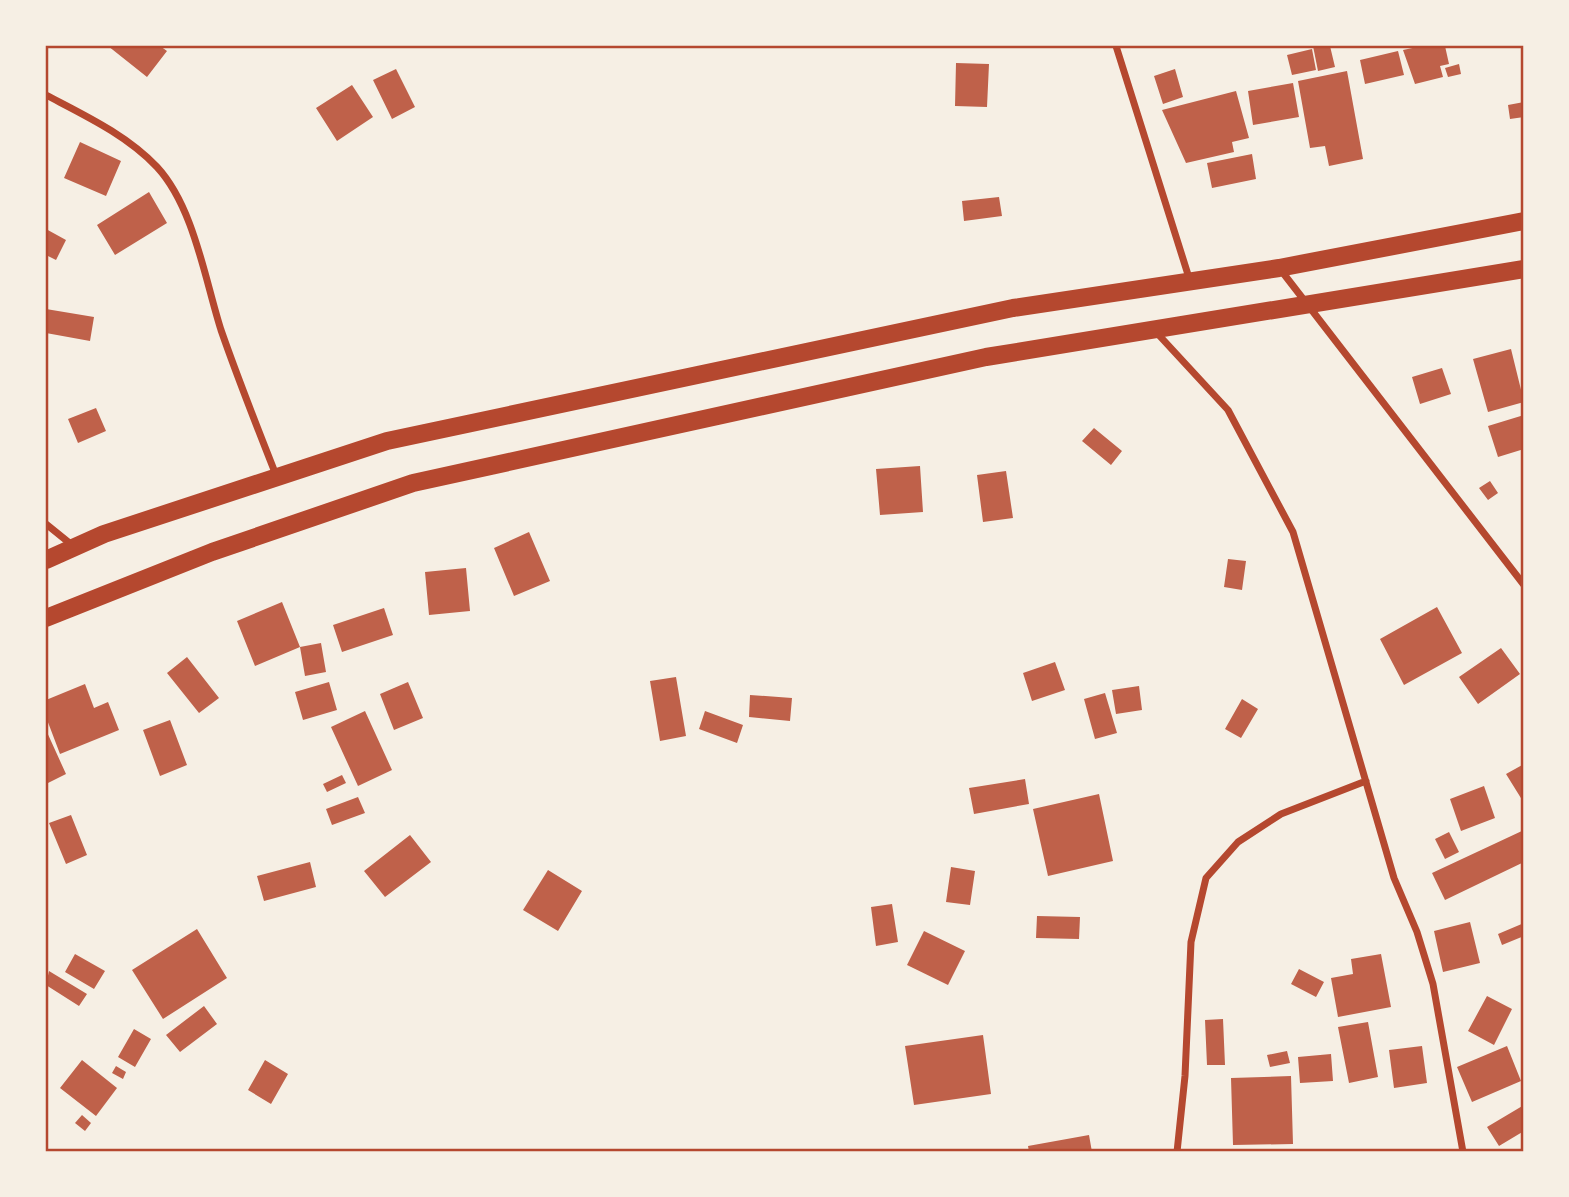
<svg xmlns="http://www.w3.org/2000/svg" width="1569" height="1197" viewBox="0 0 1569 1197" font-family="'Exo 2',sans-serif">
<rect width="100%" height="100%" fill="#f6efe4"/>
<path fill="#bf614a" d="M108,46H160L167,51L147,77Z
M1313,46H1330L1335,67L1318,71Z
M1422,46H1445L1449,64L1440,66L1443,77L1415,84L1403,50Z
M1312,49L1316,70L1292,75L1287,55Z
M1398,51L1404,75L1365,84L1360,60Z
M956,63L989,64L987,107L955,106Z
M1459,64L1461,74L1448,77L1445,68Z
M396,69L415,107L392,119L373,80Z
M1175,69L1183,97L1163,104L1154,76Z
M1347,71L1363,159L1329,166L1325,146L1310,148L1298,81Z
M1293,83L1299,117L1253,125L1248,91Z
M352,85L373,117L337,141L316,108Z
M1236,91L1249,138L1232,142L1234,152L1186,163L1162,110Z
M1524,102V117L1510,119L1508,105Z
M80,142L121,161L106,196L64,178Z
M1252,154L1256,179L1212,188L1207,163Z
M149,192L167,223L115,255L97,225Z
M999,197L1002,216L964,221L962,201Z
M46,229L66,240L56,260L46,255Z
M46,309L94,317L90,341L46,333Z
M1511,349L1524,402L1488,412L1473,359Z
M1442,368L1451,394L1420,404L1412,377Z
M96,408L106,431L78,443L68,419Z
M1524,415V449L1498,457L1488,426Z
M1094,428L1122,451L1111,465L1082,441Z
M920,466L923,512L880,515L876,469Z
M1006,471L1013,518L983,522L977,475Z
M1490,481L1498,493L1488,500L1479,488Z
M529,532L550,581L514,596L494,548Z
M1228,559L1246,561L1242,590L1224,587Z
M466,568L470,611L429,615L425,572Z
M282,602L300,647L321,643L326,672L305,676L300,647L255,666L237,621Z
M1437,607L1462,653L1404,685L1380,639Z
M384,608L393,635L342,652L333,625Z
M1501,648L1520,674L1478,704L1459,677Z
M187,657L219,698L199,713L167,673Z
M1055,662L1065,690L1032,701L1023,673Z
M676,677L686,736L660,741L650,681Z
M329,682L337,710L303,720L295,692Z
M408,682L423,718L394,730L380,694Z
M85,684L94,708L108,702L119,730L60,754L46,717V700Z
M1139,686L1142,710L1116,714L1112,690Z
M1105,693L1117,733L1095,739L1084,699Z
M750,695L792,698L790,721L749,717Z
M1242,699L1258,709L1241,738L1225,729Z
M365,711L392,770L358,786L331,727Z
M705,711L743,725L737,743L699,729Z
M170,720L187,765L160,776L143,730Z
M46,730L66,774L46,784Z
M1524,764V803L1506,774Z
M342,775L346,783L327,792L323,784Z
M1025,779L1029,804L974,814L969,788Z
M1484,786L1495,818L1461,831L1450,799Z
M1099,794L1113,861L1048,876L1033,809Z
M358,797L365,813L332,825L326,809Z
M71,815L87,855L66,864L49,823Z
M1524,830V862L1445,900L1432,873Z
M1449,832L1459,852L1445,859L1435,839Z
M410,835L431,862L385,897L364,871Z
M310,862L316,887L264,901L257,876Z
M951,867L975,871L970,905L946,902Z
M548,870L582,891L558,931L523,910Z
M892,904L898,942L876,946L871,907Z
M1037,916L1080,917L1079,939L1036,938Z
M1470,922L1480,963L1443,972L1434,931Z
M1524,923V936L1502,945L1498,934Z
M197,929L227,978L163,1019L132,970Z
M924,931L965,951L948,985L907,965Z
M75,954L105,971L94,989L65,972Z
M1381,954L1391,1007L1338,1017L1331,978L1353,974L1351,959Z
M1299,969L1324,982L1316,997L1291,984Z
M49,971L87,994L79,1006L46,985Z
M1487,996L1512,1009L1494,1045L1468,1031Z
M204,1006L217,1024L180,1052L166,1035Z
M1223,1019L1225,1065H1207L1205,1020Z
M1368,1022L1378,1077L1349,1083L1338,1027Z
M134,1029L151,1039L135,1067L118,1057Z
M983,1035L991,1094L914,1105L905,1046Z
M1422,1046L1427,1083L1394,1088L1389,1050Z
M1507,1046L1521,1081L1472,1102L1457,1067Z
M1287,1051L1290,1063L1270,1067L1267,1055Z
M1331,1054L1333,1081L1300,1083L1298,1057Z
M82,1060L117,1088L96,1116L60,1088Z
M265,1060L288,1074L271,1104L248,1090Z
M116,1066L126,1072L123,1079L112,1073Z
M1291,1076L1293,1144L1233,1145L1231,1078Z
M1524,1105V1131L1499,1146L1487,1127Z
M82,1115L91,1123L85,1131L75,1123Z
M1089,1135L1092,1152H1029L1028,1146Z"/>
<g fill="none" stroke-linecap="round" stroke-linejoin="round">
<path stroke="#b5482f" stroke-width="7" d="M1116,46L1190,281
M46,95C84,115 127,135 157,167C194,207 205,280 221,330C238,379 257,427 276,475
M1280,269L1524,585
M1156,332L1228,410L1293,532L1394,878L1417,932L1433,984L1463,1152
M46,524L72,545
M1177,1152L1185,1076L1191,942L1206,878L1238,842L1281,814L1366,781"/>
<path stroke="#b5482f" stroke-width="18" d="M46,560L104,534L387,441L1013,308L1279,268L1524,221
M46,618L212,552L413,483L986,357L1524,269"/>
</g>
<rect width="1569" height="1197" fill="none" stroke="#f6efe4" stroke-width="94"/>
<rect x="47" y="47" width="1475" height="1103" fill="none" stroke="#b5482f" stroke-width="2.5"/>
</svg>
